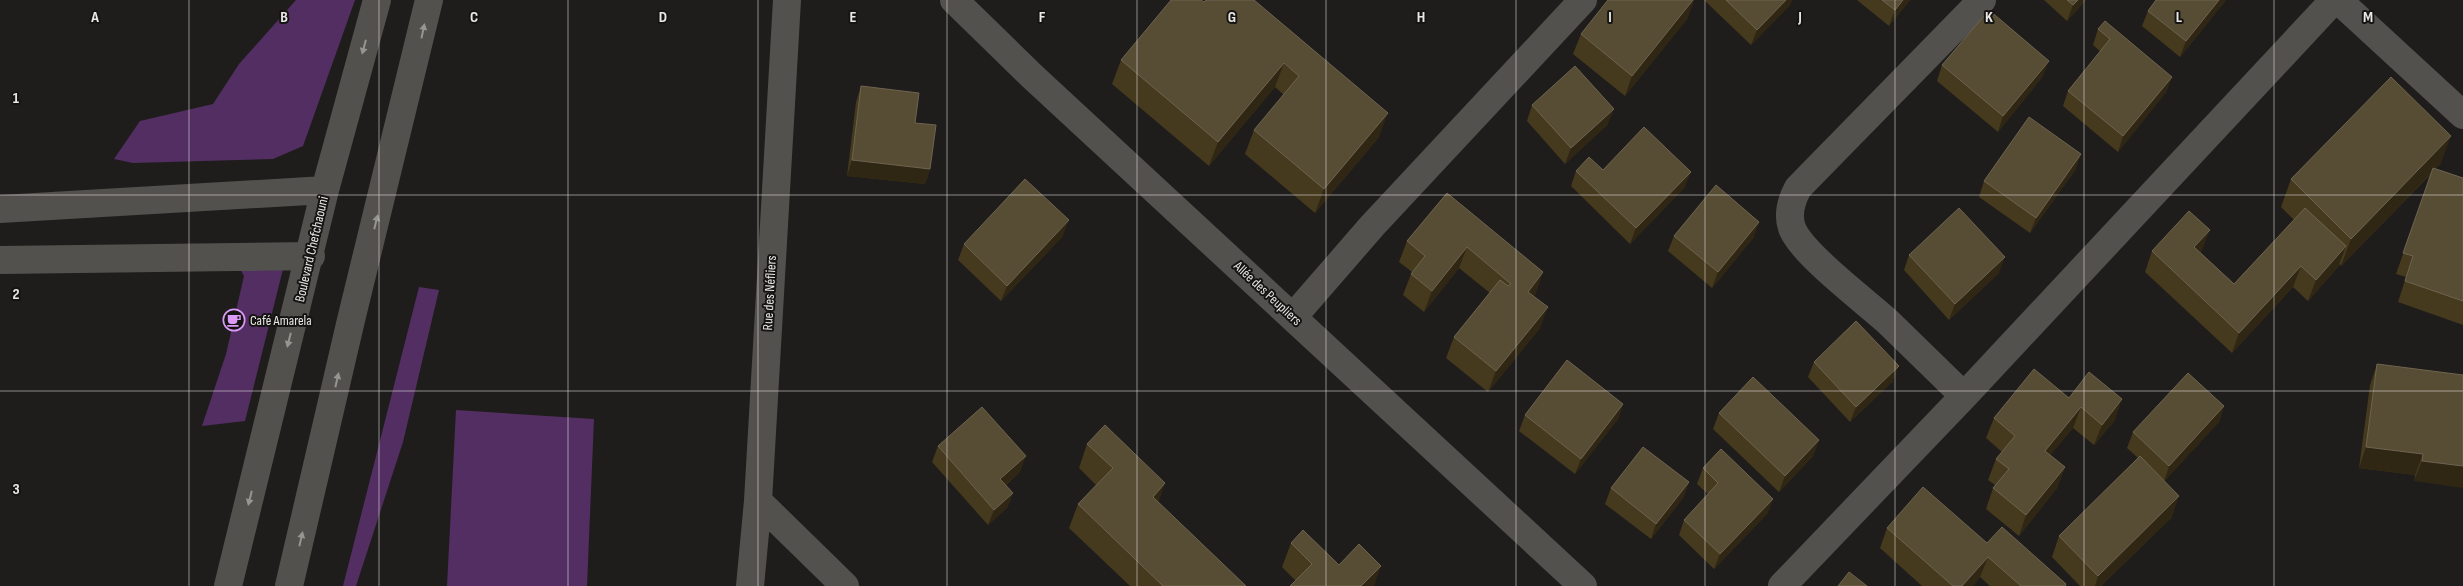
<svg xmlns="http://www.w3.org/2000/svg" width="2463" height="586" viewBox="0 0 2463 586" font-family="'Sofia Sans Condensed',sans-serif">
<rect width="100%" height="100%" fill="#1f1d1b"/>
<path fill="#532e62" d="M296,0H355L303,146L273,159L133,163L114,159L140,121L213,104L239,64Z
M236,261H285L245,421L202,426L226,354L244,276Z
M419,287L439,290L403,442L356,586H343Z
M456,410L594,419L587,586H447Z"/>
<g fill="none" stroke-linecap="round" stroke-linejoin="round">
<path stroke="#53514e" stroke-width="28" d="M954,0L1033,77L1583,586
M2338,0L2463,115
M0,209L325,190
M0,260L311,256
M1293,317L1372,226L1583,0
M1964,396C1938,371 1913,346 1887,321C1865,301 1801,253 1792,228C1787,214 1791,201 1798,188L1982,0
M758,501L845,586
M228,586L325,190L377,0
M289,586L351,320L429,0
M750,586L758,501L787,0
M1782,586L1964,396L2334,0"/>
</g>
<path fill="#45391e" d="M1608,0H1694L1687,19L1625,96L1573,54L1581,34Z
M1704,0H1792L1790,5L1751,45Z
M1857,0H1910L1889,26Z
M2044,0H2086L2067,21Z
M2226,0L2180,57L2142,26L2148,11Z
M1204,2L1379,137L1315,213L1245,154L1254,130L1284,95L1275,87L1209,166L1112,84L1121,60Z
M2098,29L2172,77L2166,92L2118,152L2063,106L2068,91L2101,52L2093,45Z
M1942,65L2043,76L1998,132L1937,81Z
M861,86L930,169L925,184L847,176L856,102Z
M1532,105L1608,124L1565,164L1527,121Z
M2441,163L2435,169L2463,178V325L2398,302L2406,277L2396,274L2431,174L2341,266L2340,264L2338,267L2308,301L2293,287L2232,353L2145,272L2152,251L2202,250L2200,252L2234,284L2294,220L2281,207L2291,179Z
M2076,169L2030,233L1979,197L1984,181Z
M1603,170L1685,187L1630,244L1571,186L1576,171Z
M1447,193L1536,293L1533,296L1540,328L1488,392L1446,358L1454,337L1490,293L1459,268L1424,312L1403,295L1411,274L1412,272L1399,262L1407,241Z
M1063,236L1001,301L958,260L964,244Z
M1674,236L1754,237L1712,288L1668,251Z
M1909,255L1999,273L1949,320L1904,270Z
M1814,362L1893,381L1850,422L1808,377Z
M2377,364L2463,375L2414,481L2415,475L2359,468L2370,385Z
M2069,398L2115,420L2094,445L2073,428L2050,455L2065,467L2057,488L2019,536L1986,509L1993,488L1995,485L1988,480L1996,459L2002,452L1986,438L1994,418Z
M1623,404L1618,419L1575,474L1519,431L1525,415Z
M2224,406L2219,422L2164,481L2172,517L2101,586H2080L2052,557L2059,536L2138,458L2127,448L2133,432Z
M1719,413L1819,440L1813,456L1779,492L1713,429Z
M1087,444L1158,502L1246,586H1130L1069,528L1078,504L1096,485L1079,468Z
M938,446L1020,472L1006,485L1013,493L1007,508L988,525L932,462Z
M1703,468L1773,499L1767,514L1714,569L1679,535L1684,520L1708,494L1697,484Z
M1689,482L1683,498L1651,539L1605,504L1611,488Z
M1887,528L1987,543L2066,584V586H1990L1980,577L1973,586H1922L1880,548Z
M1291,543L1339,565L1296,581L1282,567Z"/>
<path fill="#2f2614" d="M1693,0H1694L1687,19L1625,96L1632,76Z
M1786,0H1792L1790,5L1751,45L1757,30Z
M1903,0H1910L1889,26L1895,10Z
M2078,0H2086L2067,21L2073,5Z
M2219,0H2226L2180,57L2186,41Z
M2049,61L2043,76L1998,132L2003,116Z
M1284,63L1275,87L1209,166L1218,142Z
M2172,77L2166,92L2118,152L2123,136Z
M1614,109L1608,124L1565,164L1571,148Z
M1388,113L1379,137L1315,213L1324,189Z
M2451,136L2441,163L2341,266L2351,239Z
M2081,154L2076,169L2030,233L2036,218Z
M852,160L930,169L925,184L847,176Z
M1691,172L1685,187L1630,244L1636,228Z
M1069,220L1063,236L1001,301L1007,286Z
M1759,222L1754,237L1712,288L1718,272Z
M2210,230L2202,250L2187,267L2194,247Z
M2346,246L2338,267L2308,301L2316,280Z
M1467,247L1459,268L1424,312L1432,291Z
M2005,257L1999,273L1949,320L1955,304Z
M2301,266L2293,287L2232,353L2239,333Z
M1543,272L1536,293L1521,312L1528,292Z
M1548,307L1540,328L1488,392L1496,371Z
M1899,366L1893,381L1850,422L1856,407Z
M2122,399L2115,420L2094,445L2102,425Z
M1623,404L1618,419L1575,474L1581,459Z
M2224,406L2219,422L2164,482L2169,466Z
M2081,407L2073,428L2037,471L2045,451Z
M1819,440L1813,456L1779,492L1785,476Z
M2366,447L2423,454L2415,475L2359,468Z
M1026,456L1020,472L995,494L1000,479Z
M2422,461L2463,466V488L2414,481Z
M2065,467L2057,488L2019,536L2026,515Z
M1689,482L1683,498L1651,539L1656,524Z
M1165,483L1157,507L1153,497Z
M1013,493L1007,508L988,525L994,510Z
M2179,496L2172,517L2101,586H2095L2098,576Z
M1773,499L1767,514L1714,569L1720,554Z
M1988,557L1980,577L1973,586H1962Z
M1381,566L1374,586H1361Z"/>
<path fill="#574c34" stroke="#6e6450" d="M1171,0H1201L1204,2L1206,0H1254L1388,113L1324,189L1254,130L1299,76L1284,63L1218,142L1121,60Z
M1608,0H1693L1632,76L1581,34Z
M1726,0H1786L1757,30Z
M1882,0H1903L1895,10Z
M2067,0H2078L2073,5Z
M2156,0H2219L2186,41L2148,11Z
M1989,10L2049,61L2003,116L1942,65Z
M2105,21L2172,77L2123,136L2068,91L2110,39L2098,29Z
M1575,66L1614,109L1571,148L1532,105Z
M2391,77L2451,136L2351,239L2291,179Z
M861,86L919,93L915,123L936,125L930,169L852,160Z
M2029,117L2081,154L2036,218L1984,181Z
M1644,127L1691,172L1636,228L1576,171L1589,157L1603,170Z
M2433,168L2463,178V301L2405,281L2413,256L2403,253Z
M1025,179L1069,220L1007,286L964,244Z
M1716,185L1759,222L1718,272L1674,236Z
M1447,193L1543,272L1528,292L1548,307L1496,371L1454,337L1500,280L1508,286L1511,284L1467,247L1432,291L1411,274L1425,256L1407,241Z
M1959,208L2005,257L1955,304L1909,255Z
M2305,208L2346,246L2316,280L2301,266L2239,333L2152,251L2189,211L2210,230L2194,247L2234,284Z
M1856,321L1899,366L1856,407L1814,362Z
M1567,360L1623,404L1581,459L1525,415Z
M2377,364L2463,375V466L2422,461L2423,454L2366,447Z
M2034,369L2069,398L2089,372L2122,399L2102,425L2081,407L2045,451L2065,467L2026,515L1993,488L2009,469L1996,459L2015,436L1994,418Z
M2188,373L2224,406L2169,466L2133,432Z
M1753,377L1819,440L1785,476L1719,413Z
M982,407L1026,456L1000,479L1013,493L994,510L938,446Z
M1105,425L1165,483L1153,497L1246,586H1163L1078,504L1113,468L1087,444Z
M1643,447L1689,482L1656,524L1611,488Z
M1721,449L1773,499L1720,554L1684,520L1718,483L1703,468Z
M2140,456L2179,496L2098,576L2059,536Z
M1923,487L1987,543L2002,527L2066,584L2065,586H2021L1988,557L1962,586H1953L1887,528Z
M1303,530L1339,565L1359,544L1381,566L1361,586H1290L1312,564L1291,543Z
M1849,572L1867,586H1838Z"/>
<defs><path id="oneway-solid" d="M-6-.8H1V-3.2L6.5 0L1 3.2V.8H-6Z" transform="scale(1.25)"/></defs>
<g fill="#969592">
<use href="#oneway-solid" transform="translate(423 31) rotate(-78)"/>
<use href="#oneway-solid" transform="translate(364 47) rotate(105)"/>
<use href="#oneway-solid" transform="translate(376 222) rotate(-76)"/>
<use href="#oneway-solid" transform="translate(289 340) rotate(104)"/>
<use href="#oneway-solid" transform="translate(337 380) rotate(-77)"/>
<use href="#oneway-solid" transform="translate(250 498) rotate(104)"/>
<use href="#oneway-solid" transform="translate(301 539) rotate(-77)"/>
</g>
<path fill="none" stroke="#e9e8e6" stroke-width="1" stroke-opacity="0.55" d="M189,0V586M379,0V586M568,0V586M758,0V586M947,0V586M1137,0V586M1326,0V586M1516,0V586M1705,0V586M1895,0V586M2084,0V586M2274,0V586M0,195H2463M0,391H2463"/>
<defs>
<g id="cafe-ring" transform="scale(1.125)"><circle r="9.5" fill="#151412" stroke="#da9af6" stroke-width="1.5"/><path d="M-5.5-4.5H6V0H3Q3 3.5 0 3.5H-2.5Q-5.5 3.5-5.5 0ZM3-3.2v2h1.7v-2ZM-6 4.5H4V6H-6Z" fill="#da9af6"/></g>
</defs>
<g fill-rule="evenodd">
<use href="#cafe-ring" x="234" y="320"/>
</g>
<g text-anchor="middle" stroke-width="4" stroke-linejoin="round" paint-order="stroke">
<g font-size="14" fill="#e9e8e6" stroke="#151412">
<text transform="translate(311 249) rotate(-77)" y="5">Boulevard Chefchaouni</text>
<text transform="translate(769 293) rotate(-87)" y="5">Rue des Néfliers</text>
<text transform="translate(1268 293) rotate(43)" y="5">Allée des Peupliers</text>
</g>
<g font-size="14" fill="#e9e8e6" stroke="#151412" text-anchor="start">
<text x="250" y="325">Café Amarela</text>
</g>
</g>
<g font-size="16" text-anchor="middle" font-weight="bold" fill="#e9e8e6" stroke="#151412" stroke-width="4" stroke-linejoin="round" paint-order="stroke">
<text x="95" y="22">A</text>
<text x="284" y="22">B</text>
<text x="474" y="22">C</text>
<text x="663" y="22">D</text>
<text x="853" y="22">E</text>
<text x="1042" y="22">F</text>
<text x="1232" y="22">G</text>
<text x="1421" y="22">H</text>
<text x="1610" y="22">I</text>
<text x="1800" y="22">J</text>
<text x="1989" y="22">K</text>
<text x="2179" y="22">L</text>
<text x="2368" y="22">M</text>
<text x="16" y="103">1</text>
<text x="16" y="299">2</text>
<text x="16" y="494">3</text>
</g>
</svg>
